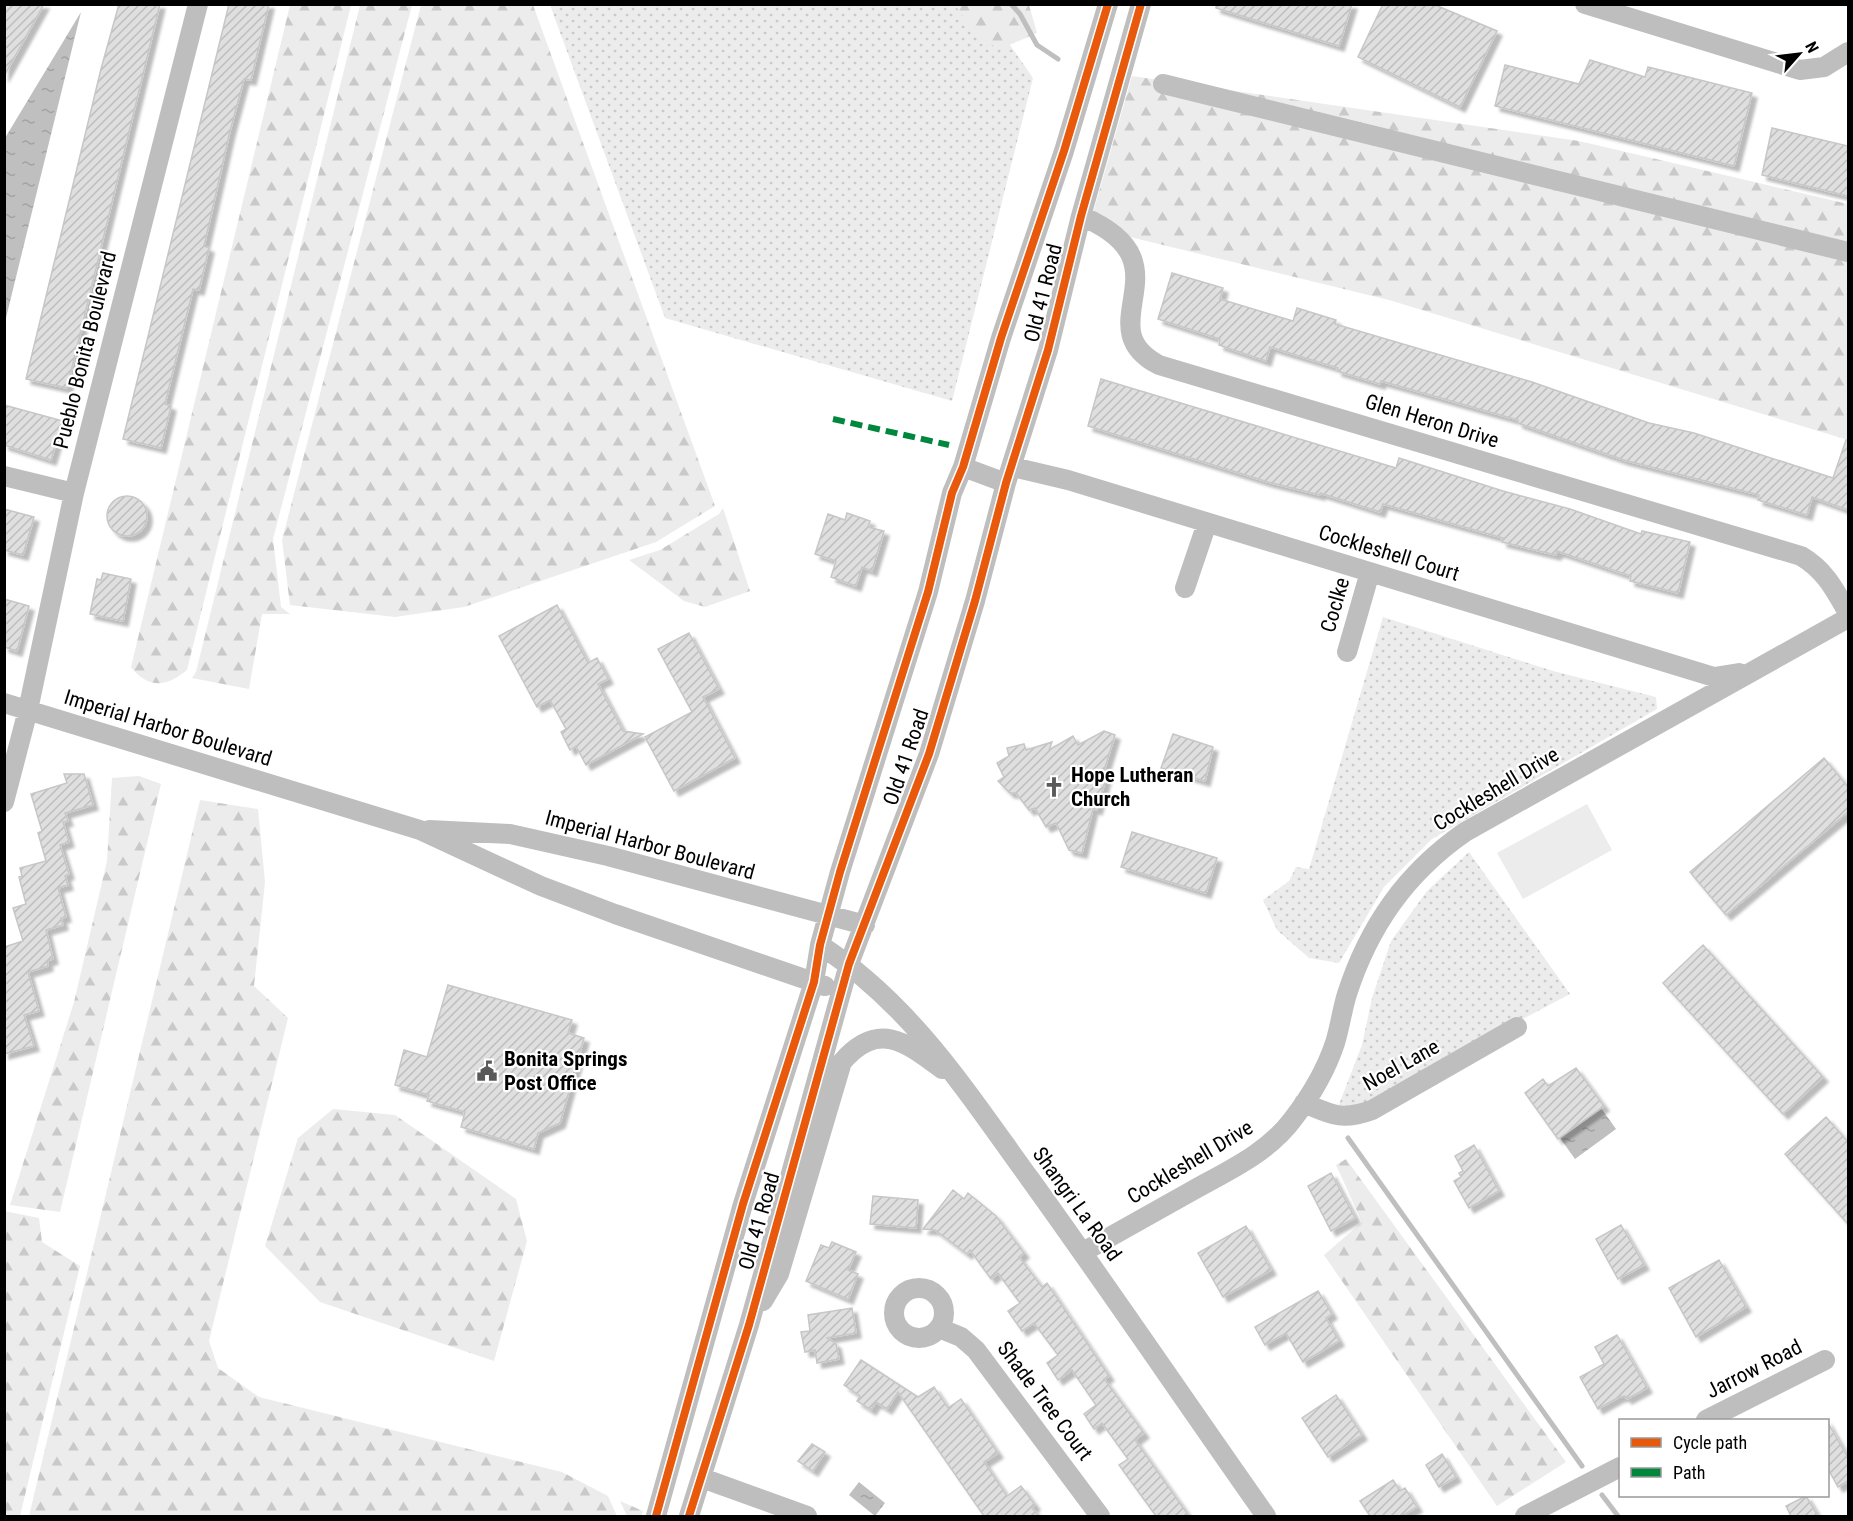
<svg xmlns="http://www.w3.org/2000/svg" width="1853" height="1521" viewBox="0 0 1853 1521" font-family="'Roboto Condensed',sans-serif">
<defs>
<pattern id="grass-dots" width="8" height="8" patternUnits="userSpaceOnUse" patternTransform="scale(1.5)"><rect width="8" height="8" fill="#ececec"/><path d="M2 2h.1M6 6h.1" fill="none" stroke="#c9c9c9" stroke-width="1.8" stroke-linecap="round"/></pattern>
<pattern id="forest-firs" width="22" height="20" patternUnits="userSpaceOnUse" patternTransform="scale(1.5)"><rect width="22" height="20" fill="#ececec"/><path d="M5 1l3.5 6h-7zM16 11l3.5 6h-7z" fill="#c9c9c9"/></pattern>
<pattern id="water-ripples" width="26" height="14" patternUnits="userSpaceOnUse" patternTransform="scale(1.5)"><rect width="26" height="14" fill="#bfbfbf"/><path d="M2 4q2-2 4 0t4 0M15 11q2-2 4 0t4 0" fill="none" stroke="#a2a2a2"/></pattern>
<pattern id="building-hatch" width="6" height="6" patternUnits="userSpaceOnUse" patternTransform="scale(1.5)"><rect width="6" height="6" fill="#dfdfdf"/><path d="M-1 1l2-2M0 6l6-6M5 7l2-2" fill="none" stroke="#bebebe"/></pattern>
<filter id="shadow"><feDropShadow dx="5" dy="5" stdDeviation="1.5" flood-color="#0004"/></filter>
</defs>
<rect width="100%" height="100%" fill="#fff"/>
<path fill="url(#grass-dots)" d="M979,4L985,9L1033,78L952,401L665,318L550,5Z
M1383,617L1553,671L1656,697L1657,709L1432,839L1384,887L1339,963L1309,958L1277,930L1263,900L1289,881L1296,867L1309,869Z
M1469,852L1570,994L1353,1109L1338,1107L1362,1045L1372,998L1391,941L1427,891Z"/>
<path fill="url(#forest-firs)" d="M290,5H351L187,670C167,687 148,689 131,667Z
M360,5H412L273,539L281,607L290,614H262L249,689L192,678L196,672Z
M421,5H533L715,506L656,542L464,607L395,617L290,605L282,540Z
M955,5H1029L1037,33L998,50L969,25Z
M1132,76L1579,141L1848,204V440L1389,300L1089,227Z
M723,508L750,591L705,607L684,601L629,560L660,550L719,514Z
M139,776L161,784L60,1212L10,1205L74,1002L107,861L112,778Z
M200,800L258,809L265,882L254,986L288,1018L209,1341L218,1368L259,1397L562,1472L608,1496L617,1516H29Z
M333,1109L395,1115L516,1199L527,1241L494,1361L320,1302L265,1246L298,1138Z
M1346,1159L1566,1462L1497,1506L1324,1255L1362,1222L1336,1165Z
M4,1211L39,1218L42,1242L80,1266L20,1516H5Z
M620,1501L643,1511L641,1516H627Z"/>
<path fill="#ececec" d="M1587,804L1612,850L1523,899L1497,853Z"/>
<path fill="url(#water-ripples)" d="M81,12L5,322V138Z
M1601,1108L1616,1129L1575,1159L1560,1138Z
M859,1482L885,1503L875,1516L849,1495Z"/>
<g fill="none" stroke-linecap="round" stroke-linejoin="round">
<path stroke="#bfbfbf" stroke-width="5" d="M1011,4L1020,14L1037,45L1058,59
M1348,1138L1582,1466
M1602,1495L1618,1516"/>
<path stroke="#bfbfbf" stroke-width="20" d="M1163,84L1848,252"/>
</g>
<path fill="url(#building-hatch)" stroke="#c7c7c7" stroke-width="1.5" filter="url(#shadow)" d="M4,4H44L4,76Z
M119,4H160L67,388L26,379L101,69Z
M229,4H269L251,80L244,79L230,131L204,246L209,248L199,290L193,289L165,404L171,406L161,448L123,439Z
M1216,4H1352L1339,46L1216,8Z
M1383,4H1433L1497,31L1460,107L1358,57Z
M1590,60L1645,77L1648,67L1752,93L1734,166L1495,106L1505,65L1579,84Z
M1772,128L1848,146V196L1762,175Z
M1172,273L1223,288L1220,299L1293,321L1297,308L1336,320L1335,324L1532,382L1649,423L1694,433L1833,478L1846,440H1848V510L1812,497L1807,515L1758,500L1759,495L1624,460L1518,423V420L1381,381L1380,384L1337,371L1338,368L1270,347L1266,361L1219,345L1220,339L1158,319Z
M1101,379L1396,468L1399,458L1503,491L1570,509L1641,534L1642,531L1690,542L1678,593L1630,581L1631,576L1557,551L1556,555L1502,542L1503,538L1383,504L1380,512L1320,493V495L1268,482L1088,426Z
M4,405L63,421L51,460L4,445Z
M107 516a20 20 0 1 1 40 0a20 20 0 1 1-40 0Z
M4,509L34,517L23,555L4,550Z
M847,513L870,521L868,527L884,531L872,571L862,567L856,586L831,577L836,561L815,554L828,514L845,520Z
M103,573L131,579L123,621L90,614L97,579L101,580Z
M4,599L29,606L17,651L4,647Z
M557,605L588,663L597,658L608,679L598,684L623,731L643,734L586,765L576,746L570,750L561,732L566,729L550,700L537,707L499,636Z
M689,633L719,689L703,697L735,758L674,791L645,737L692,712L658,649Z
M1104,731L1115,735L1102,777L1106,778L1097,810L1093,808L1082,853L1069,850L1056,823L1046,827L1035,808L1029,810L1016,793H1010L998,781L1004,777L997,763L1009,756L1007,748L1024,744L1026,750L1052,742L1049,750L1073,736L1078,745Z
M1173,734L1213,747L1205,781L1161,768Z
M1824,758L1848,787V812L1726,915L1690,872Z
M64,774H84L93,805L65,813L68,821L63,822L69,842L60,845L69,874L65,876L68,885L58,888L66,917L61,918L63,925L46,930L53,959L47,961L48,966L28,972L39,1011L24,1015L34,1046L4,1054V947L23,941L13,908L26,904L19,877L22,876L20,868L46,861L38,833L42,831L31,794L67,783Z
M1132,832L1217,858L1206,893L1121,867Z
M1703,945L1823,1077L1783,1114L1663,983Z
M448,985L572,1020L568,1033L584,1038L560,1123L538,1133L534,1149L461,1127L465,1112L427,1101L429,1095L395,1085L404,1050L427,1057Z
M1576,1068L1604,1106L1558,1139L1525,1093L1543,1079L1548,1086Z
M1826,1117L1848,1142V1224L1785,1154Z
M1474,1145L1499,1191L1469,1208L1454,1181L1461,1177L1459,1173L1463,1171L1455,1156Z
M1331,1173L1355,1218L1331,1231L1308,1186Z
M953,1190L964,1199L968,1193L996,1216L1024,1253L1019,1257L1042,1287L1047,1283L1109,1376L1104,1379L1144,1433L1135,1440L1189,1516H1156L1119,1465L1128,1459L1102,1423L1094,1429L1084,1414L1096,1405L1072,1370L1058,1380L1047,1363L1058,1355L1034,1323L1022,1331L1008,1311L1020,1303L998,1273L991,1279L970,1250L967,1254L935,1230L923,1229Z
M873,1196L918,1200L916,1228L870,1224Z
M1621,1225L1644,1265L1618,1279L1596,1239Z
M1246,1226L1271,1270L1223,1297L1198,1253Z
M832,1242L856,1252L848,1270L858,1274L848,1299L806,1281L821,1245L829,1248Z
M1719,1260L1746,1307L1696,1337L1669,1288Z
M1318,1291L1332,1314L1326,1318L1339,1341L1303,1362L1286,1333L1265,1345L1255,1327Z
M852,1308L856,1333L827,1338L836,1344L839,1359L817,1363L815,1350L805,1352L801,1332L810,1331L808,1315Z
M1617,1335L1647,1388L1627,1399L1625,1396L1619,1397L1598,1409L1580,1377L1604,1364L1595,1347Z
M861,1360L918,1397L934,1387L948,1408L961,1399L998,1453L984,1462L1007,1496L1021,1486L1035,1505L1032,1508L1039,1516H984L898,1392L887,1409L876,1402L871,1410L857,1401L860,1396L844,1385Z
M1336,1395L1362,1435L1328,1457L1302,1418Z
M1827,1421L1848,1458V1481L1838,1487L1827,1467Z
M812,1444L825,1452L813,1471L798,1461Z
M1442,1454L1456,1477L1439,1487L1426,1465Z
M1393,1480L1400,1491L1405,1488L1417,1507L1402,1516H1370L1360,1501Z
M1806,1496L1818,1516H1791L1786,1506Z"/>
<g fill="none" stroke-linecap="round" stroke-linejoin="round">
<path stroke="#bebebe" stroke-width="20" d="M1585,4L1800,70L1824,67L1848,52
M1081,216C1193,263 1084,326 1159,365L1801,556C1825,570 1835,590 1848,613
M963,467L1006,483
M1013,467L1068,480L1714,677L1739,673
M4,476L74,493
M1185,588L1207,523
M1347,652L1370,572
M4,703L420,830L541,886L615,914L825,986
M4,802L28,710L74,493L198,4
M429,830L510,834L608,856L865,925
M820,945C912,1005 966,1091 1030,1179C1110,1290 1187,1404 1266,1516
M1304,1103C1332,1115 1342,1121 1372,1110L1517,1027
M1083,1252C1118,1232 1154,1212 1190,1192C1227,1171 1267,1154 1293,1119C1310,1097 1326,1070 1335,1043C1340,1027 1342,1010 1347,994C1369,926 1406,873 1465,832L1848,618
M894 1313a25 25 0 1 1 50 0a25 25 0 1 1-50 0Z
M763,1301L779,1274L842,1062C878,1020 906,1042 942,1069
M939,1328L961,1337L976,1350L1100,1516
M1706,1420L1825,1360
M702,1478L807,1516
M656,1516L743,1204L814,982L820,945L840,872L928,592L952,493L963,467L1001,338L1064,151L1108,4
M689,1516L749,1325L849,964L929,754L975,601L1006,483L1048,350L1081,216L1141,4
M1525,1516L1620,1467"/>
<path stroke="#00873e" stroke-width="6" stroke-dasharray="12 6" stroke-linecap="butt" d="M833,419L949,445"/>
<g stroke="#fff" stroke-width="11">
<path id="cycleway" d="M656,1516L743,1204L814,982L820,945L840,872L928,592L952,493L963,467L1001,338L1064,151L1108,4
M689,1516L749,1325L849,964L929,754L975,601L1006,483L1048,350L1081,216L1141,4"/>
</g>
<use href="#cycleway" stroke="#e8590c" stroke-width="8"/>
</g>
<defs>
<g id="church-bare" transform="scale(1.62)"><path d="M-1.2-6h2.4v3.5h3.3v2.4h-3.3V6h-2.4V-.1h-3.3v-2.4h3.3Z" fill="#595959" stroke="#fff" stroke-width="2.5" paint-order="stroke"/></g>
<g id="civic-bare" transform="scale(1.62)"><path d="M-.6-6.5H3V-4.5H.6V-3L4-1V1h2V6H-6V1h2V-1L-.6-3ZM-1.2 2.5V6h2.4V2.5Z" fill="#595959" stroke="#fff" stroke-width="2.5" paint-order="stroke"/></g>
</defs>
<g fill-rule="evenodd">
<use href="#church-bare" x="1054" y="787"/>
<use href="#civic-bare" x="487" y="1071"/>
</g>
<g text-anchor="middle" stroke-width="4.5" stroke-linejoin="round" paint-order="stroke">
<g font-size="21" fill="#000" stroke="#fff">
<text transform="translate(1043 293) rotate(-76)" y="7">Old 41 Road</text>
<text transform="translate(85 350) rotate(-76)" y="7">Pueblo Bonita Boulevard</text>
<text transform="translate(1432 421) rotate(17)" y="7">Glen Heron Drive</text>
<text transform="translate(1389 553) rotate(17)" y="7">Cockleshell Court</text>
<text transform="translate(1335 605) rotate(-74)" y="7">Coclke</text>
<text transform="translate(168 728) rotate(17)" y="7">Imperial Harbor Boulevard</text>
<text transform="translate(906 757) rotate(-71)" y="7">Old 41 Road</text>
<text transform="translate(1496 789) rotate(-31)" y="7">Cockleshell Drive</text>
<text transform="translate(650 845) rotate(15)" y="7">Imperial Harbor Boulevard</text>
<text transform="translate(1401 1065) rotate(-29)" y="7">Noel Lane</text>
<text transform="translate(1190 1162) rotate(-31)" y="7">Cockleshell Drive</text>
<text transform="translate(1077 1204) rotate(54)" y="7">Shangri La Road</text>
<text transform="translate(759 1221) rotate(-74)" y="7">Old 41 Road</text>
<text transform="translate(1754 1369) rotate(-27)" y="7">Jarrow Road</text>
<text transform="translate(1045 1401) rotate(53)" y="7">Shade Tree Court</text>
</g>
<g font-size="21" font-weight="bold" fill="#000" stroke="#fff" text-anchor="start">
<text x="1071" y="782">Hope Lutheran<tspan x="1071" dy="24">Church</tspan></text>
<text x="504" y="1066">Bonita Springs<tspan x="504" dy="24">Post Office</tspan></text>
</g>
</g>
<rect width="1853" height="1521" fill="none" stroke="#000000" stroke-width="12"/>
<rect x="1619" y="1419" width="210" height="78" fill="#ffffff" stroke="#999999" stroke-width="1.5"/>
<rect x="1631" y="1438" width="30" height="9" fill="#e8590c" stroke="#999999" stroke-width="1.5"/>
<text x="1673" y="1449" font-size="18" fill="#000000">Cycle path</text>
<rect x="1631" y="1468" width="30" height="9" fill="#00873e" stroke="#999999" stroke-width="1.5"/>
<text x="1673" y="1479" font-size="18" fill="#000000">Path</text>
<g transform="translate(1799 54) rotate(62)" stroke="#ffffff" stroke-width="4.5" paint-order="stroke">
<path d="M0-4.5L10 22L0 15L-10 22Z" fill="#000000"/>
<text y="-9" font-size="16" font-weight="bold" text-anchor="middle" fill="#000000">N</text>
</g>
</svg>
